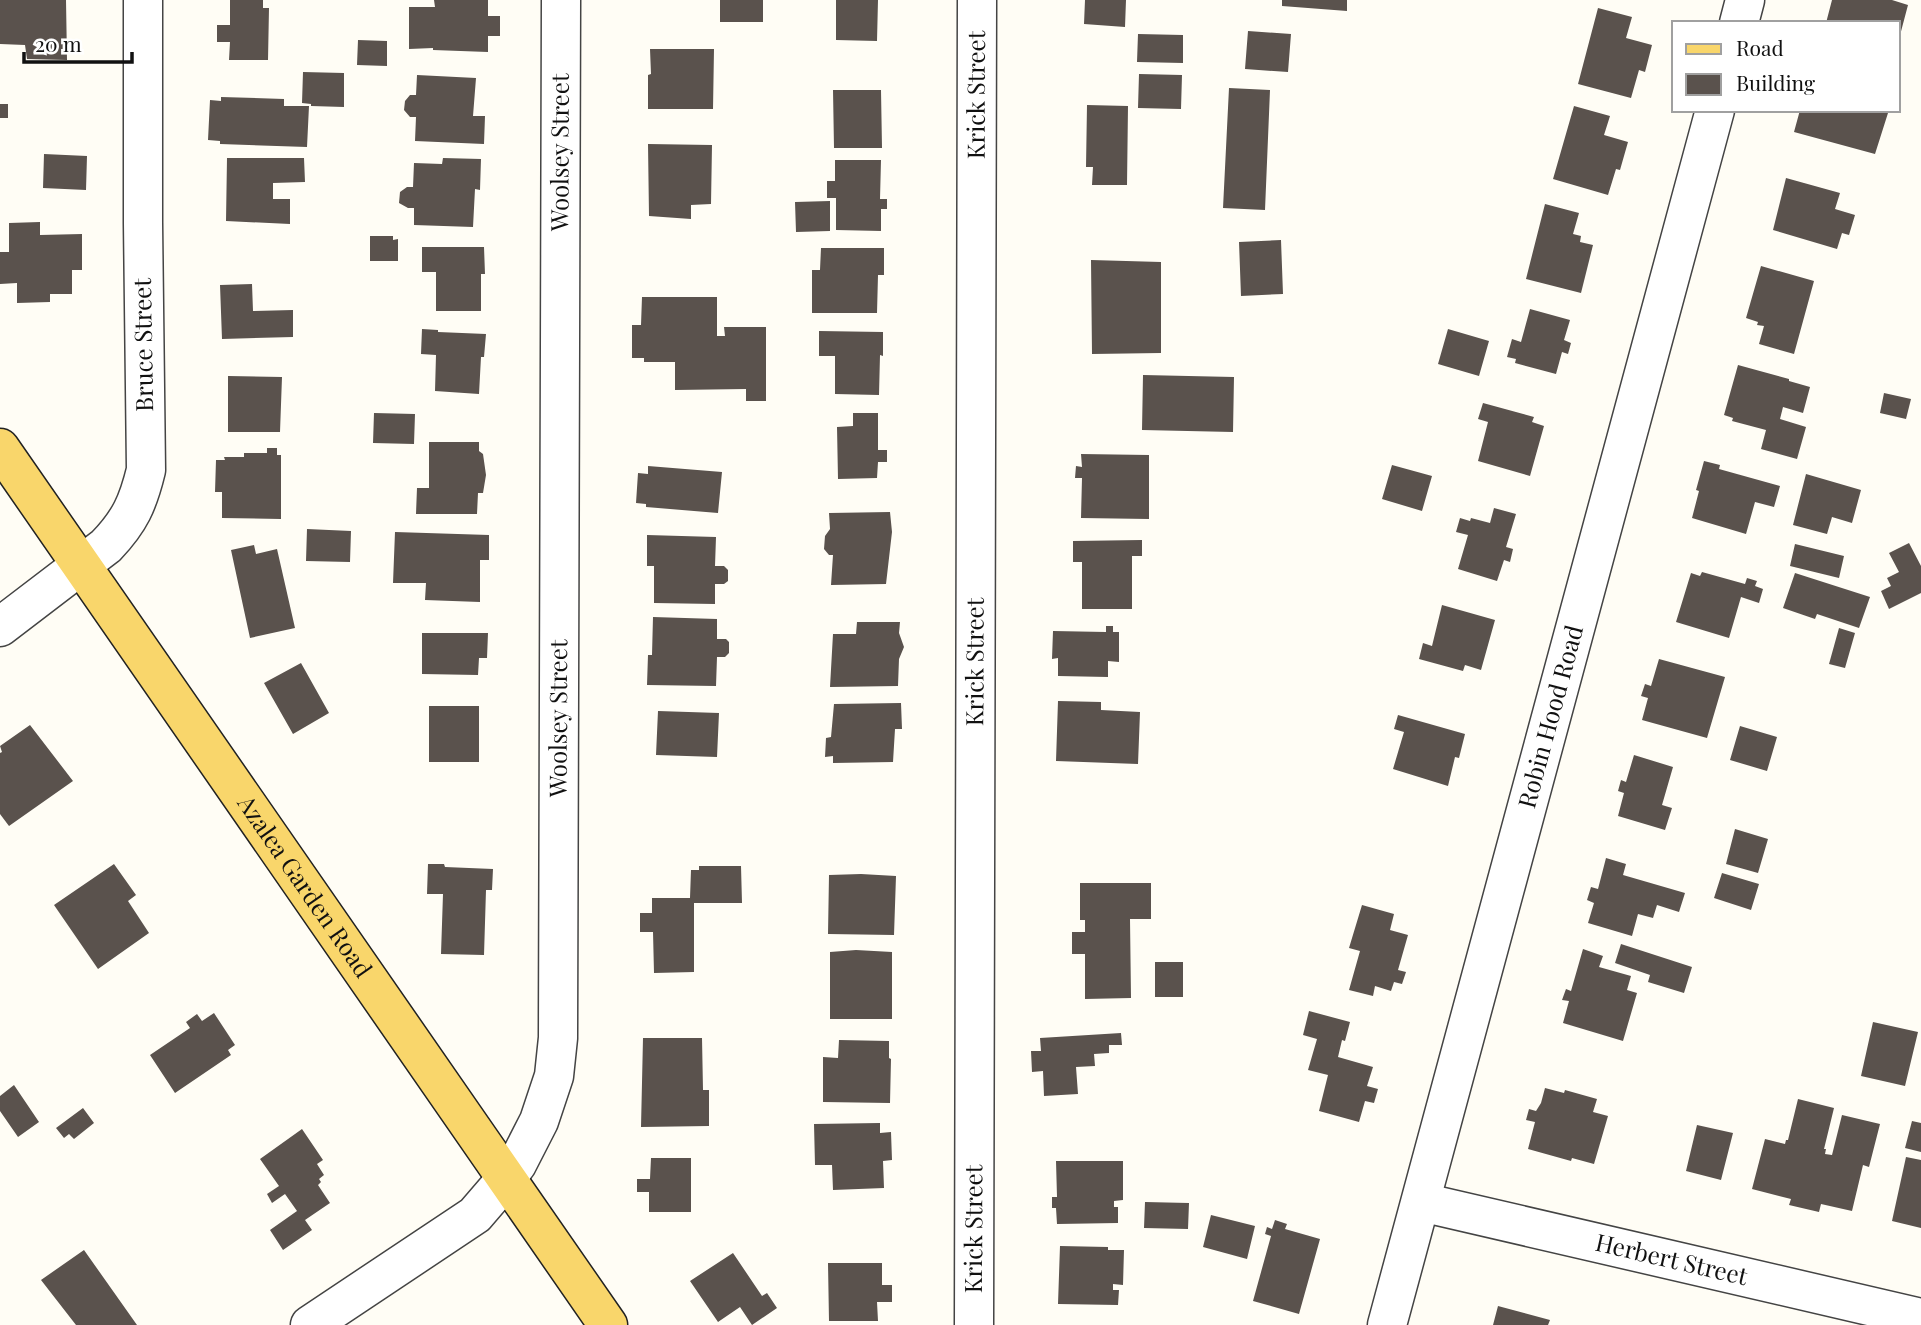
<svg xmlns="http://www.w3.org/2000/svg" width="1921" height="1325" viewBox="0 0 1921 1325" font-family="'Playfair Display',serif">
<rect width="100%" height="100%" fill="#fffdf5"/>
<path fill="#5a524d" d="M0,0H66L67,60L27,59L25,45L0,44Z
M230,0H263V8H269L268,60H229L230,42H217V25H230Z
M434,0H488V16H500V36H488V52L433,50V48L409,49V7H435Z
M720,0H763V22H720Z
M836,0H878L877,41L836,40Z
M1085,0H1126L1125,27L1084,24Z
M1282,0H1347V11L1282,6Z
M1832,0H1892L1908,5L1899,39L1898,23H1826Z
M1598,8L1632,17L1626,38L1652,45L1645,72L1639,70L1631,98L1578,84Z
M1248,31L1291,34L1288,72L1245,69Z
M1138,34L1183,35V63L1137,62Z
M358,40L387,41V66L357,65Z
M650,49H714L713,109H648V75L651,74Z
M303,72L344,73V107L311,106V104L302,103Z
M1139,74L1182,75L1181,109L1138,108Z
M417,75L476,78L473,116H485L484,144L415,141L416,117H410L404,110L405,101L410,95H416Z
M1229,88L1270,90L1265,210L1223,208Z
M833,90H881L882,148H834Z
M221,97L284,99V106H309L307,147L220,144V141L208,140L210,100L221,101Z
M0,104H8V118H0Z
M1087,105L1128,106L1127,185H1092L1093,167H1086Z
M1574,106L1610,116L1604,135L1628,142L1620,170L1616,169L1608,195L1553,179Z
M1800,110H1877L1888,113L1875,154L1794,132Z
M648,144L712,145L711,204L691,205V219L649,216Z
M44,154L87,156L86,190L43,188Z
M227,158H304L305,182L273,183V199H290V224L226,221Z
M443,158L481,159L480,190L475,189L473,227L414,225V208H408L399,203L400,192L407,187H413L414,163L442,164Z
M835,160H881L880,199H887V209H881V231L836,230V198H827V181H835Z
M1786,178L1840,193L1835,209L1855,215L1849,235L1842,233L1837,249L1773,230Z
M830,201V231L796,232L795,202Z
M1545,204L1579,213L1573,234L1581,236L1580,242L1593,245L1581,293L1526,279Z
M40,222V235L82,234V270H72V294H50V302L17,303V283L0,284V252H9V223Z
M370,236H393V240L398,239V261H370Z
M1281,240L1283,294L1241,296L1239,242Z
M422,247H484L485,274H481V311H436V272H422Z
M821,248H884V275H878L877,313H812V270H820Z
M1091,260L1161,262V353L1092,354Z
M1761,266L1814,281L1794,354L1759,344L1764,326L1757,325L1758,322L1746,318Z
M252,284L253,311L293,310V337L222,339L220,285Z
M642,297H717V336H725L724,327H766V401H746V389L675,390V362H644V358H632V325H641Z
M1530,309L1570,320L1564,340L1571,343L1568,354L1562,352L1556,374L1515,363L1516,359L1507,357L1512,339L1521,342Z
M422,329L438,330V332L486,334L484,357H481L479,394L435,391L436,355L421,354Z
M1448,329L1489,341L1479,376L1438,364Z
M819,331L883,332V356L880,355L879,395L835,394V356H819Z
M1738,365L1789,379V381L1810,387L1803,413L1783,407L1780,419L1806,427L1797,459L1761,449L1766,430L1732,421L1733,418L1724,415Z
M1143,375L1234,377L1233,432L1142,430Z
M228,376L282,377L280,432H228Z
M1884,393L1911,399L1906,419L1880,413Z
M1483,403L1534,417L1532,422L1544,426L1530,476L1478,461L1488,422L1478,419Z
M374,413L415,414L414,444L373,443Z
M853,413H878V450H887V462H878L877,478L838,479L837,427L853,426Z
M429,442H479V451L483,454L486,475L483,493H478L477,514H416L417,488H429Z
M267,448H277V455H281V519L222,518V492H215L216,460H225L224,457H244V453H267Z
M1081,454L1149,455V519L1081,518L1082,478H1075L1076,466L1082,467Z
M1704,461L1720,465L1719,469L1780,486L1774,507L1755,502L1746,534L1692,518L1699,491L1696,490Z
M1392,465L1432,476L1422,511L1382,499Z
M648,466L722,472L718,513L646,507V504L636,503L638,473L648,474Z
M1806,474L1861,490L1852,523L1832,517L1827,534L1793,525Z
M1494,508L1516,514L1506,547L1513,549L1510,562L1504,560L1497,581L1458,569L1468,535L1456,532L1460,518L1470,521L1471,518L1490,523Z
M890,512L892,532L886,584L831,585L833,555H829L824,549L825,536L830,529L829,513Z
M307,529L351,531L350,562L306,561Z
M395,532L489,535V560H480V602L425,600L426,583H393Z
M647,535L716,537L715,566H724L728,570V581L724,584H715V604L654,603V566H647Z
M1142,540V556H1132V609H1082V562H1073V541Z
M1909,543L1921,566V593L1889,609L1881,591L1891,586L1887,578L1899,572L1889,553Z
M1795,544L1844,556L1839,578L1790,566Z
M254,545L256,554L277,549L295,628L250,638L231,550Z
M1702,572L1745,584L1747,578L1757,581L1755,586L1763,589L1759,603L1741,597L1729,638L1676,622L1691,573L1700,576Z
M1795,573L1870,597L1859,628L1817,614L1815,619L1783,608Z
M1442,605L1495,620L1481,670L1465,665L1463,671L1419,659L1423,643L1432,646Z
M653,617L717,619V639H726L729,642V653L725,657H717L716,686L647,685L648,655H652Z
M857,622H900L899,633L904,647L899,659L898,686L830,687L833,634H856Z
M1106,626H1113V632H1119V662L1108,661V677L1058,676V658L1052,659L1053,631L1106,632Z
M1839,628L1855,633L1845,668L1829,664Z
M422,633H488L487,658H479L478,675L422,674Z
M1659,659L1725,677L1707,738L1642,720L1648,698L1641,696L1645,684L1651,686Z
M301,663L329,713L293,734L264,683Z
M1058,701L1101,702V710L1140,712L1138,764L1056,761Z
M901,703L902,729H895L893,762L833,763V756L825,757L826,738L831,737L834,704Z
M429,706H479V762H429Z
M658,711L719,713L717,757L656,755Z
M1398,715L1465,734L1459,758L1455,757L1448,786L1393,769L1404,732L1394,729Z
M30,725L73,781L9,826L0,814V753L2,752L0,746Z
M1740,726L1777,737L1767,771L1730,760Z
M1634,755L1673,767L1662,805L1672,808L1665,830L1618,816L1624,793L1618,791L1621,780L1626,782Z
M1735,829L1768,839L1758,873L1726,864Z
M1606,858L1626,864L1623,875L1685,893L1679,912L1657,905L1653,918L1638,914L1632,936L1588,923L1594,903L1587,900L1591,887L1598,889Z
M114,864L136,895L128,901L149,933L98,969L54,905Z
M428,864H444L445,867L493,869L492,890H486L484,955L441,954L443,894H427Z
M699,866H741L742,903H694V972L654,973L653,932H640V913H652V898H690L691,870H699Z
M1722,873L1759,884L1751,910L1714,898Z
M861,874L896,876L894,935L828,934L829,875Z
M1080,883H1151V919H1130L1131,998L1085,999V954H1072V932H1085V920H1080Z
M1362,905L1394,914L1390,930L1408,935L1398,970L1406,972L1402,984L1394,982L1391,991L1375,986L1373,996L1349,990L1360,951L1349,948Z
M1621,944L1692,967L1684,993L1648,982L1650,975L1615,963Z
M1583,949L1603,956L1599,967L1631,976L1627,990L1637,993L1623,1041L1563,1023L1569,1001L1562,1000L1566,989L1571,991Z
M856,950L892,952V1019H830V952Z
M1155,962H1183V997H1155Z
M1309,1011L1350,1022L1345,1041L1342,1040L1338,1057L1373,1067L1367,1086L1378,1089L1374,1103L1365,1101L1359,1122L1319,1111L1328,1075L1308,1070L1317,1039L1303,1035Z
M214,1013L235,1045L228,1050L231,1055L175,1093L150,1055L190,1028L186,1022L197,1014L202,1021Z
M1873,1022L1918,1032L1905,1086L1861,1076Z
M1121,1033L1122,1045H1109V1053L1094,1054L1095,1066L1076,1067L1078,1094L1044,1096L1043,1071L1032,1072L1031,1051H1041L1040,1038Z
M643,1038H702L703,1090H709V1126L641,1127Z
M839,1040L889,1041V1058L891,1059L890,1103L823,1102V1057L838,1058Z
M14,1085L39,1122L18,1137L0,1111V1096Z
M1545,1088L1564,1093L1565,1090L1597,1099L1593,1112L1608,1116L1594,1164L1572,1158L1571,1161L1528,1149L1535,1122L1526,1120L1529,1109L1536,1111L1541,1103Z
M1798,1099L1834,1108L1824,1149H1826L1825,1154L1832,1155L1842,1115L1880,1124L1869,1167L1863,1165L1852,1211L1821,1204L1819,1212L1789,1205L1791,1199L1752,1189L1765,1139L1785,1144L1786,1140H1788Z
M83,1108L94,1123L74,1139L69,1134L64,1138L56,1128Z
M1912,1121L1921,1123V1152L1905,1148Z
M880,1123V1133L891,1132L892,1160L883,1161L884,1188L833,1190L832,1165H815L814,1124Z
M1697,1125L1733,1133L1721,1180L1686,1171Z
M302,1129L323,1160L317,1164L324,1175L319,1179L321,1182L318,1185L330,1203L305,1220L312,1230L283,1250L270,1230L297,1211L285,1194L272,1203L267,1194L279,1186L260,1159Z
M1906,1157L1921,1160V1228L1892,1221Z
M651,1158H691V1212H649V1192H637V1179H650Z
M1056,1161H1123V1200L1114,1201V1207H1118V1223L1057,1224L1056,1208H1052V1197H1057Z
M1145,1202L1189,1203L1188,1229L1144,1228Z
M1211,1215L1255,1226L1247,1259L1203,1247Z
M1275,1220L1287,1224L1285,1229L1320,1239L1299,1314L1253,1301L1271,1236L1265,1234L1267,1227L1272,1229Z
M1060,1246L1108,1247V1250H1124L1123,1285L1113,1284V1290H1119L1118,1305L1058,1304Z
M84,1250L137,1325H76L41,1280Z
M733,1253L762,1296L767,1293L777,1308L752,1325L740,1307L718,1322L690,1281Z
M828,1263H882V1285H892V1302H877L878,1321H829Z
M1498,1306L1550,1320L1548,1325H1493Z"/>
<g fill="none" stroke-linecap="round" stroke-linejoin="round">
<g stroke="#444" stroke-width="41">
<g id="minor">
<path d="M1739,23L1745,0"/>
<path d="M0,627L106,546C130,521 138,503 146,470L143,223V0"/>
<path id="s1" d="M1421,1202L1921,1318"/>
<path id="s2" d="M310,1325L475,1215L506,1179L517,1164L539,1121L554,1076L558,1038L561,0"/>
<path id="s3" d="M974,1325L977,0"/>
<path id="s4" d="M1387,1325L1715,110"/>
</g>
</g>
<g stroke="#222" stroke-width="41">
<g id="major">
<path id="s5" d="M0,448L608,1325"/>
</g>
</g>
<use href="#minor" stroke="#fff" stroke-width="38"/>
<use href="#major" stroke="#f9d66b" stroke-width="38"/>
</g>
<g text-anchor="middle" stroke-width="7" stroke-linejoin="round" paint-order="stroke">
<g font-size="24" fill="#111" stroke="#fff">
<text dy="8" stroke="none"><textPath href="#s3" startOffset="1230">Krick Street</textPath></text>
<text dy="8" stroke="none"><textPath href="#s2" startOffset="1284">Woolsey Street</textPath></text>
<text transform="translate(144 345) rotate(-91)" y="8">Bruce Street</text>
<text dy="8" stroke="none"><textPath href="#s3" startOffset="663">Krick Street</textPath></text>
<text dy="8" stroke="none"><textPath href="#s2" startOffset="718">Woolsey Street</textPath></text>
<text dy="8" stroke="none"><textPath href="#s4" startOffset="630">Robin Hood Road</textPath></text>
<text dy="8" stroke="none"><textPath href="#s5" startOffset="534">Azalea Garden Road</textPath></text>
<text dy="8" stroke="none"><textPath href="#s3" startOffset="96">Krick Street</textPath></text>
<text dy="8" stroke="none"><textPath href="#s1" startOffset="257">Herbert Street</textPath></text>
</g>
</g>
<rect x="1672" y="21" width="228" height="91" fill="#ffffff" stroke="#a0a0a0" stroke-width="2"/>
<rect x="1686" y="44" width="35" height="10" fill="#f9d66b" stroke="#a0a0a0" stroke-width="2"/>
<text x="1736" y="56" font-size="21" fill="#111111">Road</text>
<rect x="1686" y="74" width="35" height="21" fill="#5a524d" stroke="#a0a0a0" stroke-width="2"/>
<text x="1736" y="91" font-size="21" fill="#111111">Building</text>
<path d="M24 52v10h108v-10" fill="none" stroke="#111111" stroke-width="3.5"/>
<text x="35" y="52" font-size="21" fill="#111111" stroke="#ffffff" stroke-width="5" paint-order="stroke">20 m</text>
</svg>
